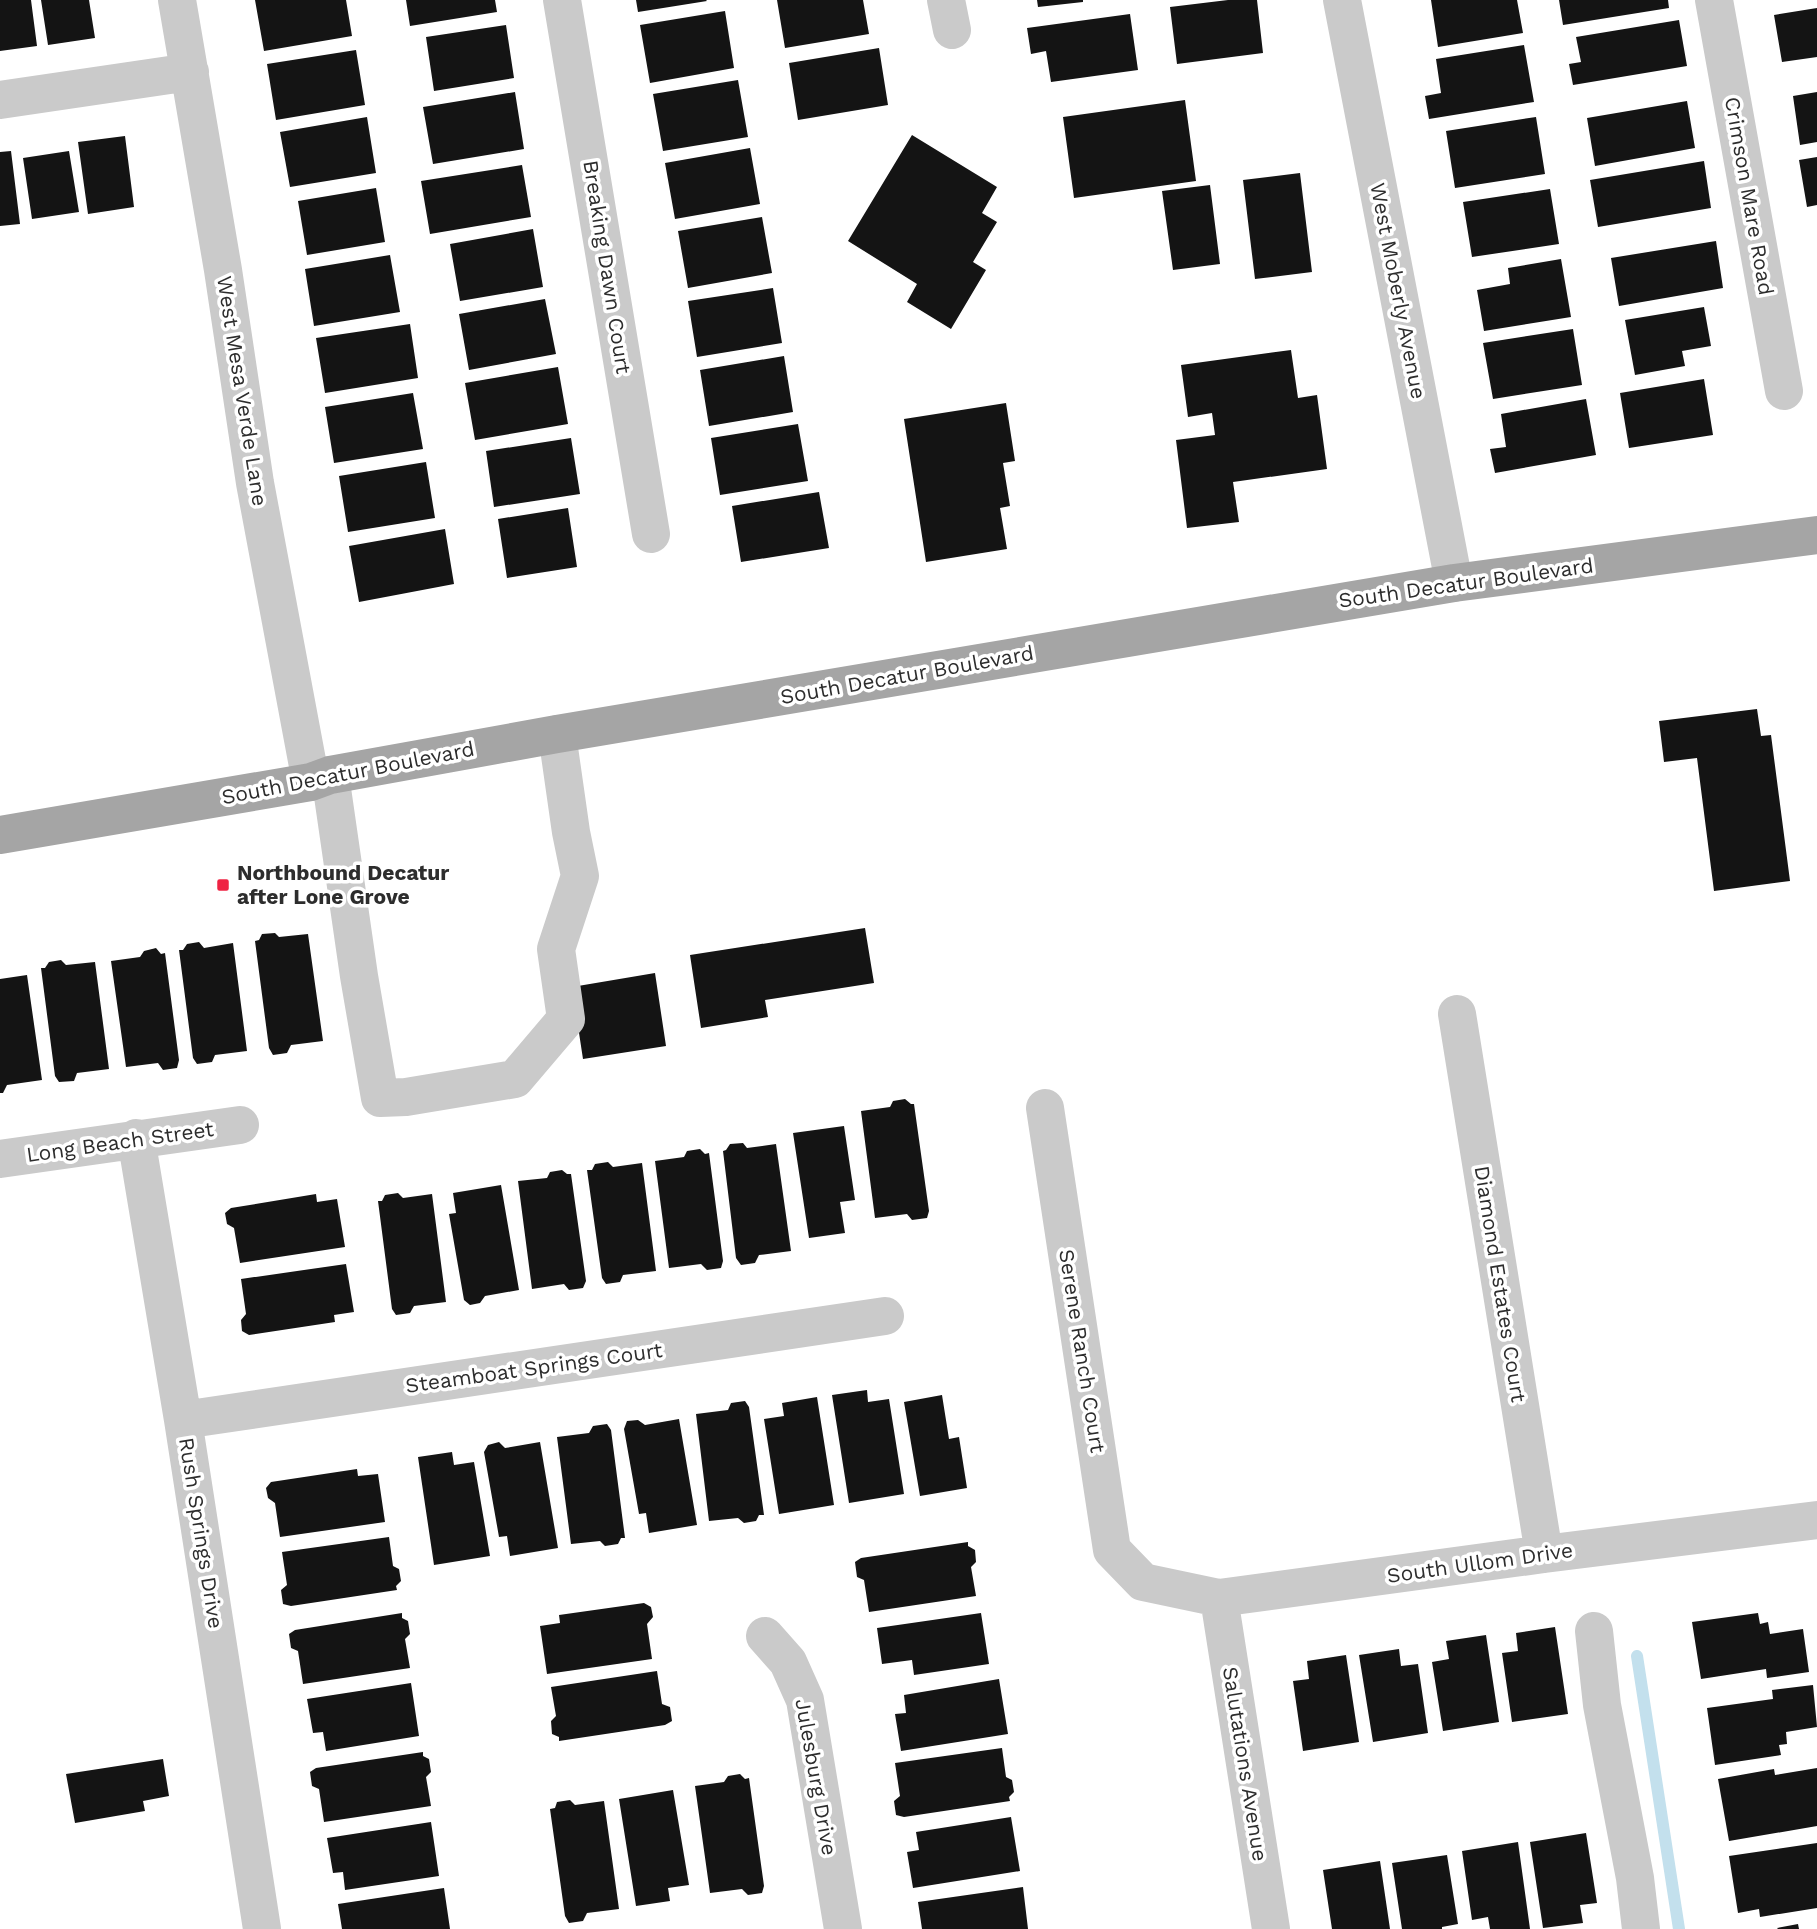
<svg xmlns="http://www.w3.org/2000/svg" width="1817" height="1929" viewBox="0 0 1817 1929" font-family="'Work Sans',sans-serif">
<rect width="100%" height="100%" fill="#fff"/>
<g fill="none" stroke-linecap="round" stroke-linejoin="round">
<path stroke="#c3e0ed" stroke-width="12" d="M1637,1656L1679,1929"/>
</g>
<path fill="#141414" d="M0,0H31L37,46L0,51Z
M41,0H89L95,38L48,45Z
M255,0H346L352,36L264,51Z
M406,0H495L497,12L410,26Z
M636,0H706L707,1L638,12Z
M777,0H863L869,34L785,48Z
M1037,0H1083V2L1038,7Z
M1228,0H1257L1263,53L1177,64L1170,7Z
M1431,0H1517L1523,33L1438,47Z
M1559,0H1668L1669,8L1563,25Z
M1817,8V57L1782,62L1774,15Z
M725,11L734,68L650,83L640,25Z
M1130,14L1138,70L1051,82L1046,51L1031,54L1027,28Z
M1679,20L1687,66L1573,85L1569,64L1581,62L1576,37Z
M506,25L514,78L434,91L426,37Z
M1524,45L1534,102L1429,119L1425,96L1441,93L1436,59Z
M879,48L888,105L798,120L789,63Z
M356,50L365,105L276,120L267,64Z
M738,80L748,137L663,151L653,94Z
M515,92L524,149L433,164L423,107Z
M1817,92V142L1800,145L1793,96Z
M1185,100L1196,181L1074,198L1063,117Z
M1687,101L1695,148L1595,166L1587,118Z
M367,117L376,173L290,187L280,132Z
M1536,117L1545,174L1455,188L1446,131Z
M912,135L997,187L982,213L997,222L973,262L986,270L951,329L907,302L917,284L848,241Z
M125,136L134,207L88,214L78,142Z
M750,148L760,204L675,219L665,163Z
M11,151L20,224L0,226V152Z
M69,151L79,212L32,219L23,158Z
M1817,157V205L1807,207L1799,160Z
M1704,161L1711,208L1598,227L1590,180Z
M522,165L531,217L430,234L421,181Z
M1300,173L1312,272L1255,279L1243,180Z
M1210,185L1220,264L1173,270L1162,191Z
M376,188L385,242L307,255L298,201Z
M1550,189L1559,244L1472,257L1463,202Z
M762,217L772,273L688,288L678,231Z
M533,229L543,287L460,301L450,244Z
M1716,241L1723,288L1619,306L1611,258Z
M390,255L400,312L314,326L305,269Z
M1561,259L1571,317L1484,331L1477,290L1510,284L1508,268Z
M773,288L782,343L697,357L688,301Z
M545,299L556,354L469,370L459,314Z
M1704,307L1711,346L1682,351L1685,366L1635,375L1625,320Z
M410,324L418,378L325,393L316,338Z
M1573,329L1582,385L1493,399L1483,343Z
M1291,350L1298,398L1317,395L1327,469L1233,482L1239,522L1187,528L1176,440L1215,435L1212,413L1188,417L1181,365Z
M784,356L793,412L709,426L700,370Z
M558,367L568,424L475,440L465,383Z
M1704,379L1713,435L1629,448L1620,393Z
M413,393L423,449L334,463L325,407Z
M1586,399L1596,455L1495,473L1490,449L1506,447L1501,414Z
M1006,403L1015,461L1003,463L1010,506L1000,508L1007,549L926,562L904,419Z
M798,424L808,481L720,495L711,438Z
M571,438L580,494L494,507L486,451Z
M426,462L435,518L348,532L339,476Z
M819,492L829,548L741,562L732,506Z
M568,508L577,567L507,578L498,519Z
M445,529L454,584L359,602L349,546Z
M1757,709L1761,736L1771,735L1790,881L1714,891L1697,758L1664,762L1659,721Z
M865,928L874,983L765,1000L768,1017L701,1028L690,955Z
M275,933L279,937L308,934L323,1041L291,1045L287,1053L273,1055L269,1048L255,941L259,940L262,934Z
M199,942L204,948L233,943L247,1051L215,1055L212,1062L197,1064L193,1058L179,950H183L187,944Z
M156,948L161,954L165,953L179,1060L177,1068L163,1070L158,1063L126,1067L111,961L140,957L144,951Z
M61,960L66,965L95,962L109,1069L77,1073L74,1081L59,1082L55,1076L41,968H45L49,962Z
M655,973L666,1046L583,1059L572,987Z
M27,975L42,1080L7,1085L3,1093H0V979Z
M905,1099L911,1104H914L929,1211L927,1218L912,1220L907,1214L875,1218L861,1111L890,1107L893,1101Z
M844,1126L855,1200L840,1202L845,1233L809,1238L793,1133Z
M743,1143L747,1148L776,1144L791,1251L759,1255L755,1263L741,1265L736,1258L723,1151L726,1150L730,1144Z
M700,1149L705,1154L709,1153L723,1261L721,1268L707,1270L701,1264L669,1268L655,1161L684,1157L687,1151Z
M608,1162L613,1167L642,1163L656,1271L623,1275L620,1282L606,1284L602,1278L587,1170H592L595,1164Z
M562,1170L567,1174H571L586,1281L583,1288L569,1290L564,1284L532,1289L518,1181L547,1178L550,1172Z
M501,1185L519,1290L485,1296L480,1303L470,1305L464,1300L449,1214L456,1213L453,1193Z
M398,1193L403,1198L432,1194L446,1302L414,1306L410,1313L396,1315L392,1309L378,1201H382L385,1195Z
M316,1194L317,1202L337,1199L345,1247L240,1263L234,1228L227,1224L225,1213L231,1208Z
M346,1264L354,1312L334,1315L335,1322L249,1335L242,1331L241,1320L246,1314L241,1279Z
M867,1390L868,1402L889,1399L904,1494L849,1503L832,1395Z
M942,1395L949,1439L959,1437L967,1488L920,1496L904,1402Z
M817,1397L834,1505L779,1514L764,1419L784,1416L782,1403Z
M745,1401L749,1407L764,1515H759L756,1521L744,1523L738,1518L709,1521L696,1414L728,1410L731,1403Z
M679,1419L697,1525L649,1533L646,1513L639,1514L624,1429L627,1421L638,1420L645,1425Z
M607,1424L611,1430L625,1538H621L618,1544L605,1546L600,1541L571,1544L557,1437L589,1433L593,1426Z
M499,1442L505,1448L540,1442L558,1548L510,1556L507,1536L499,1537L484,1452L488,1445Z
M452,1452L454,1465L474,1462L490,1556L434,1565L418,1457Z
M357,1469L358,1476L378,1474L385,1522L280,1537L275,1503L268,1498L266,1488L271,1482Z
M389,1537L393,1566L399,1569L401,1581L396,1586L397,1590L291,1606L283,1604L281,1590L287,1585L282,1552Z
M968,1542V1546L975,1550L976,1562L971,1567L976,1596L869,1612L864,1580L857,1577L855,1562L861,1558Z
M644,1603L651,1607L653,1617L647,1624L652,1659L547,1674L540,1626L560,1623L559,1615Z
M402,1613V1618L408,1621L410,1634L405,1639L410,1668L303,1684L298,1651L291,1648L289,1634L295,1630Z
M981,1613L989,1664L914,1675L912,1660L882,1664L877,1628Z
M1758,1613L1760,1624L1768,1622L1770,1634L1803,1629L1809,1672L1767,1678L1766,1669L1701,1679L1692,1622Z
M1555,1627L1568,1714L1512,1722L1502,1653L1518,1651L1516,1633Z
M1486,1635L1499,1722L1443,1731L1432,1662L1449,1659L1446,1641Z
M1399,1649L1401,1666L1418,1664L1428,1733L1373,1742L1359,1655Z
M1346,1655L1359,1742L1303,1751L1293,1681L1309,1679L1307,1661Z
M657,1671L662,1704L670,1707L672,1721L665,1725L559,1741V1737L552,1734L551,1721L556,1716L551,1687Z
M999,1679L1008,1734L901,1751L895,1714L906,1713L904,1695Z
M411,1683L419,1736L326,1751L323,1732L313,1733L307,1699Z
M1813,1685L1817,1727L1786,1732L1787,1744L1779,1745L1781,1755L1715,1765L1707,1708L1773,1699L1772,1690Z
M1002,1748L1006,1777L1012,1780L1014,1792L1009,1797L1010,1801L904,1817L896,1815L894,1801L900,1796L895,1763Z
M423,1752V1756L429,1759L431,1772L426,1777L431,1806L324,1822L319,1789L312,1786L310,1772L316,1768Z
M163,1759L169,1796L143,1801L145,1811L75,1823L66,1774Z
M1817,1768V1826L1729,1841L1718,1779L1774,1769L1775,1775Z
M740,1774L745,1779L749,1778L764,1886L762,1893L748,1895L742,1889L710,1893L695,1786L724,1782L728,1776Z
M673,1790L689,1885L668,1888L670,1901L636,1906L619,1799Z
M570,1800L575,1805L604,1801L619,1909L587,1913L583,1921L569,1923L565,1916L550,1809L555,1808L557,1802Z
M1011,1817L1020,1871L913,1888L907,1852L919,1850L916,1832Z
M431,1822L439,1876L345,1890L343,1872L333,1873L327,1838Z
M1586,1833L1597,1903L1580,1905L1583,1923L1543,1928L1530,1842Z
M1518,1842L1530,1929H1490L1488,1917L1472,1920L1462,1851Z
M1817,1843V1908L1760,1917L1759,1909L1738,1913L1729,1856Z
M1447,1855L1458,1924L1442,1927V1929H1402L1392,1863Z
M1380,1861L1390,1929H1332L1323,1870Z
M1023,1887L1028,1929H922L918,1902Z
M444,1888L450,1929H342L338,1904Z
M1798,1924L1799,1929H1778L1777,1928Z"/>
<g fill="none" stroke-linecap="round" stroke-linejoin="round">
<path stroke="#cacaca" stroke-width="38" d="M177,0L223,270L255,483L311,782
M562,0L651,534
M946,0L952,30
M1342,0L1454,583
M1714,0L1784,391
M0,100L190,72
M330,775L359,976L380,1098L406,1097L515,1079L566,1019L556,949L580,876L571,832L557,734
M1457,1014L1544,1554
M1045,1108L1112,1550L1143,1582L1219,1598L1544,1554L1817,1520
M136,1138L183,1420L262,1929
M0,1159L240,1125
M183,1420L885,1316
M1219,1598L1271,1929
M1594,1631L1602,1705L1635,1878L1641,1929
M765,1636L788,1662L805,1700L843,1929"/>
<path stroke="#a5a5a5" stroke-width="38" d="M0,835L311,782L330,775L557,734L1454,583L1817,535"/>
</g>
<rect fill="#ef2343" stroke="#fff" stroke-width="2.5" x="216" y="878" width="14" height="14" rx="3.5"/>
<g text-anchor="middle" stroke-width="7" stroke-linejoin="round" paint-order="stroke">
<g font-size="21" fill="#2d2d2d" stroke="#fff">
<text transform="translate(1749 196) rotate(80)" y="7">Crimson Mare Road</text>
<text transform="translate(607 267) rotate(81)" y="7">Breaking Dawn Court</text>
<text transform="translate(1398 291) rotate(79)" y="7">West Moberly Avenue</text>
<text transform="translate(242 391) rotate(81)" y="7">West Mesa Verde Lane</text>
<text transform="translate(1466 583) rotate(-8)" y="7">South Decatur Boulevard</text>
<text transform="translate(907 675) rotate(-10)" y="7">South Decatur Boulevard</text>
<text transform="translate(348 773) rotate(-11)" y="7">South Decatur Boulevard</text>
<text transform="translate(120 1142) rotate(-8)" y="7">Long Beach Street</text>
<text transform="translate(1500 1284) rotate(81)" y="7">Diamond Estates Court</text>
<text transform="translate(1082 1351) rotate(81)" y="7">Serene Ranch Court</text>
<text transform="translate(534 1368) rotate(-8)" y="7">Steamboat Springs Court</text>
<text transform="translate(201 1533) rotate(81)" y="7">Rush Springs Drive</text>
<text transform="translate(1480 1563) rotate(-8)" y="7">South Ullom Drive</text>
<text transform="translate(1245 1764) rotate(81)" y="7">Salutations Avenue</text>
<text transform="translate(816 1777) rotate(80)" y="7">Julesburg Drive</text>
</g>
<g font-size="21" font-weight="bold" fill="#2d2d2d" stroke="#fff" text-anchor="start">
<text x="237" y="880">Northbound Decatur<tspan x="237" dy="24">after Lone Grove</tspan></text>
</g>
</g>
</svg>
